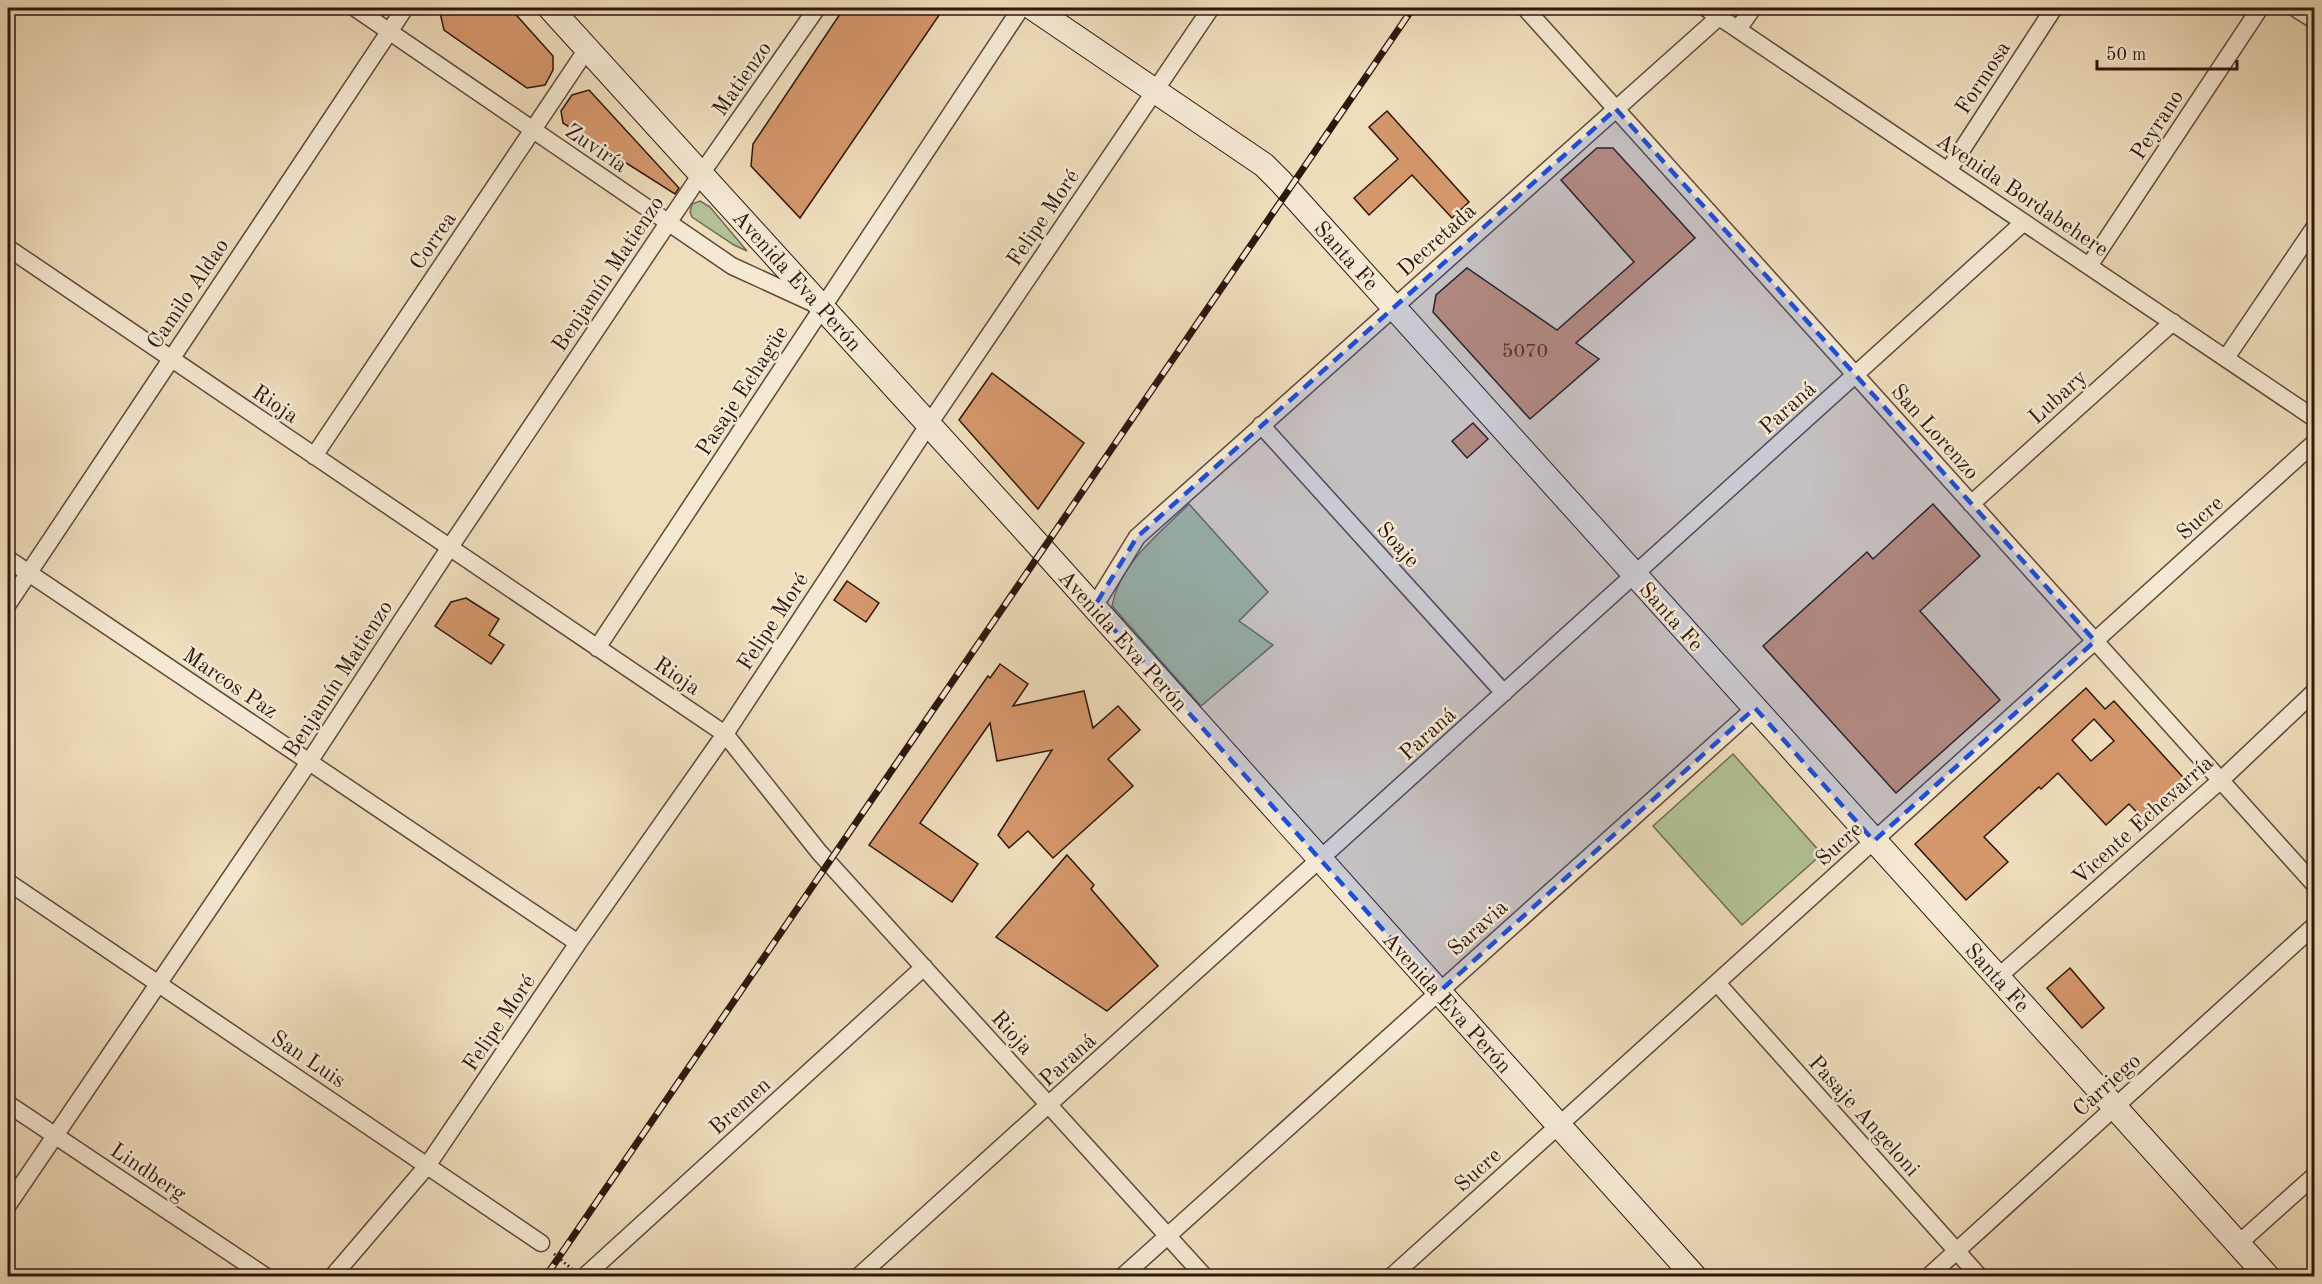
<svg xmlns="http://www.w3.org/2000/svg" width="2322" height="1284" viewBox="0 0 2322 1284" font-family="'Old Standard TT',serif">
<rect width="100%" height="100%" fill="#efddbc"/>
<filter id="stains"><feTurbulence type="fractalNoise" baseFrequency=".00333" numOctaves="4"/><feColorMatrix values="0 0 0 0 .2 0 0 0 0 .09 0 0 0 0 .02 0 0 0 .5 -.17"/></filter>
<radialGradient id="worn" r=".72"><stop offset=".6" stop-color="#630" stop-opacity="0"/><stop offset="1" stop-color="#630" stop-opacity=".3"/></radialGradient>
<path fill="#b2c296" stroke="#706c52" stroke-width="1.5" d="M700,201L710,207L747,251L734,245L692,217L690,212L692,204Z
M1189,504L1268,592L1239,621L1273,645L1201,706L1112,606C1119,564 1160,533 1189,504Z
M1733,754L1822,854L1742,925L1653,826Z"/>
<path fill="#d5976c" stroke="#2d170d" stroke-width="1.5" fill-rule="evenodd" d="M439,8H510L553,56V70L545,85L527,88L444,30Z
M844,8H944L800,218L751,166L753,144Z
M589,90L679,188L675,194L563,123L561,111L572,95Z
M1387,111L1469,202L1452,218L1412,175L1369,215L1354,198L1398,159L1369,127Z
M1597,148H1613L1695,238L1576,343L1599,359L1530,419L1433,312L1436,295L1467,268L1557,330L1634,262L1561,180Z
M992,373L1084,443L1038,509L959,420Z
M1473,423L1488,439L1467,458L1452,441Z
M1933,504L1980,556L1920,611L2000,700L1896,793L1763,646L1867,552L1873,559Z
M847,581L879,603L866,622L834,600Z
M466,598L499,619L489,635L504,645L491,664L435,626L451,602Z
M1000,664L1028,684L1013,706L1084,691L1093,728L1118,706L1140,730L1108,759L1133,786L1053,858L1028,831L1009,848L998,835L1052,750L997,761L990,723L920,823L978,864L952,902L869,845L988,676L990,678Z
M2086,688L2105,709L2114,701L2190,785L2148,824L2129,804L2106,825L2058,773L2041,789L2039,787L1984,837L2008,862L1966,900L1915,844ZM2094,719L2114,741L2091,761L2072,740Z
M1067,855L1094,885L1091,889L1158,966L1107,1011L996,937Z
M2070,968L2104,1008L2082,1028L2047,988Z"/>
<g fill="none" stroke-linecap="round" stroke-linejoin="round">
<g stroke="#5e4839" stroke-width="19">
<path id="minor" d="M355,8L732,266L815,304
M1525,8L2314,884
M1706,8L2314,418
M2295,8L2314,20
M1738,29L1753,8
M1948,171L2054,8
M8,248L725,734L819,852L1204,1276
M2089,266L2260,8
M2226,358L2314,228
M1261,425L1504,693
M314,456L587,49
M1971,504L2173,322
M8,559L578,943
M8,604L405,8
M1094,607L1137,537L1719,17
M597,648L1021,8
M8,882L541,1243
M1998,977L2221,780L2314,692
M1717,983L1979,1276
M8,1104L265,1276
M8,1205L309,762L450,547L701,174L817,8
M2238,1244L2314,1176
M333,1276L427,1166L578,943L725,734L929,424L1211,8
M585,1276L924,967
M859,1276L2024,222
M1123,1276L1755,708
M1392,1276L2314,443
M1929,1276L2314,926"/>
</g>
<g stroke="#2d170d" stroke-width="26">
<path id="secondary" d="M550,8L1043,550L1694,1276
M1033,8L1264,165L1281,182L2267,1276"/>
</g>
<path stroke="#2d170d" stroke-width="3" stroke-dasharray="1.5 3" stroke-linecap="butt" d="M554,1254L572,1269"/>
<use href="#minor" stroke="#f5e9d3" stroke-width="16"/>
<use href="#secondary" stroke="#f5e9d3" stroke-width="24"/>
<g stroke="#2d170d" stroke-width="7">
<path id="rail" d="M546,1276L1413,8"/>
</g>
<use href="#rail" stroke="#f5e9d3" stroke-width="4.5" stroke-dasharray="14" stroke-linecap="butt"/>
</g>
<path fill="#1d4ed8" fill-opacity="0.2" stroke="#1d4ed8" stroke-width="4.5" stroke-dasharray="12 8" stroke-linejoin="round" d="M1616,109L2095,641L1874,841L1755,708L1439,992L1094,607L1137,537Z"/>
<g text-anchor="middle" stroke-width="5" stroke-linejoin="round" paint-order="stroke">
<g font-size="20" fill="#573725">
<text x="1525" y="357">5070</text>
</g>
<g font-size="22" fill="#2d170d" stroke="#f5e9d3">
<text transform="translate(1982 77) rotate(-57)" y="8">Formosa</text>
<text transform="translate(741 78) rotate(-55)" y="8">Matienzo</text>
<text transform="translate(2156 124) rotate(-57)" y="8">Peyrano</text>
<text transform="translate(597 147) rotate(34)" y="8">Zuviría</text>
<text transform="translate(2023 194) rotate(34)" y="8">Avenida Bordabehere</text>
<text transform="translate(1042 217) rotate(-56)" y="8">Felipe Moré</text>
<text transform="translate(1436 239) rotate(-42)" y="8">Decretada</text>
<text transform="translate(432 240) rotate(-56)" y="8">Correa</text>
<text transform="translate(1347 255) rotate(48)" y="8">Santa Fe</text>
<text transform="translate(607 273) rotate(-56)" y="8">Benjamín Matienzo</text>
<text transform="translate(798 280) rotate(48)" y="8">Avenida Eva Perón</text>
<text transform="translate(187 293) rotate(-56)" y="8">Camilo Aldao</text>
<text transform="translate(741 390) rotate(-57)" y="8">Pasaje Echagüe</text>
<text transform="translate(2057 396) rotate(-42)" y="8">Lubary</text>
<text transform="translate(276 403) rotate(34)" y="8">Rioja</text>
<text transform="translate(1787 407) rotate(-42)" y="8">Paraná</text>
<text transform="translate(1936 431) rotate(48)" y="8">San Lorenzo</text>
<text transform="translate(2199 517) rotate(-42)" y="8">Sucre</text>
<text transform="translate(1399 544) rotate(48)" y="8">Soaje</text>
<text transform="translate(1672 616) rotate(48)" y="8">Santa Fe</text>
<text transform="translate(772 621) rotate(-57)" y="8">Felipe Moré</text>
<text transform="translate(1124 640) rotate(48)" y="8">Avenida Eva Perón</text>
<text transform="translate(678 675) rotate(34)" y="8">Rioja</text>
<text transform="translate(337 678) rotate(-57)" y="8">Benjamín Matienzo</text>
<text transform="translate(231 682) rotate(34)" y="8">Marcos Paz</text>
<text transform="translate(1427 733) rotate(-42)" y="8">Paraná</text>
<text transform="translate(2142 819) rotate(-42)" y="8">Vicente Echevarría</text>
<text transform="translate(1838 843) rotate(-42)" y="8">Sucre</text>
<text transform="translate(1477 927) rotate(-42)" y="8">Saravia</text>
<text transform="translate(1998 977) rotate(48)" y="8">Santa Fe</text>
<text transform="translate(1448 1002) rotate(48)" y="8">Avenida Eva Perón</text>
<text transform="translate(498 1022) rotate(-56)" y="8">Felipe Moré</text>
<text transform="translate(1013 1032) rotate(48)" y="8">Rioja</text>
<text transform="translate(309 1058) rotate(34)" y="8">San Luis</text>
<text transform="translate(1067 1059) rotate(-42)" y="8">Paraná</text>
<text transform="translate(2106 1084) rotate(-42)" y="8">Carriego</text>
<text transform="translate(739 1105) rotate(-42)" y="8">Bremen</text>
<text transform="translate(1865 1115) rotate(48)" y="8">Pasaje Angeloni</text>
<text transform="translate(1477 1169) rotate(-42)" y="8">Sucre</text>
<text transform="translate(149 1171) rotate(34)" y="8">Lindberg</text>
</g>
</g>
<rect width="2322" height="1284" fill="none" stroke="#efddbc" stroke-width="30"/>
<rect x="9" y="9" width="2304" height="1266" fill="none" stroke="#2d170d" stroke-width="3"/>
<rect x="15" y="15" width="2292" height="1254" fill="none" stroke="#2d170d" stroke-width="1.5"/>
<path d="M2097 60v9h140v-9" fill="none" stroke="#2d170d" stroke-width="3"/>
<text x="2106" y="60" font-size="18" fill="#2d170d" stroke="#f5e9d3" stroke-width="4.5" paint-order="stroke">50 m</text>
<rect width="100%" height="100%" filter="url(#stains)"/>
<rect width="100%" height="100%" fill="url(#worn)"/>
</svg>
